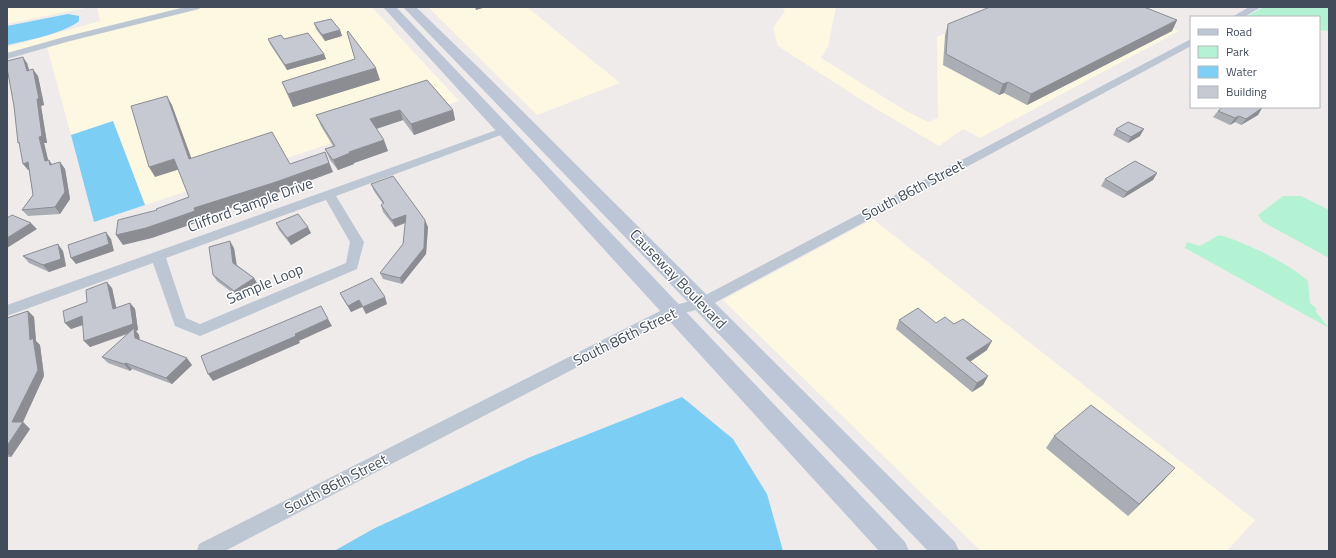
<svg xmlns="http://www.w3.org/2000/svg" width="1336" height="558" viewBox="0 0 1336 558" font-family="'Titillium Web',sans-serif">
<rect width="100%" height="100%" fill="#efebeb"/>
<path fill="#fdf8e1" d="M7,7H90L7,24Z
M97,7H187L7,54V47L100,21Z
M205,7H372L459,101L145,205L113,121L71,135L47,47Z
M428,7H527L620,83L537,115Z
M783,7H836L828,47L821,58L906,111L928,122L938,118L937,37L1001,7H1117L1179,31L980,138L963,129L939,146L863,101L778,46L773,28L785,11Z
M873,219L1255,520L1227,551H981L723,300Z"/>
<path fill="#b3f3d3" d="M1264,7H1329V31L1319,30V17L1247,16Z
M1283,196H1301L1329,210V258L1263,222L1258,215Z
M1219,235C1245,242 1288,263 1308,281L1310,303L1316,308V312L1329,328L1185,248L1187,242L1200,246Z"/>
<path fill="#7ccef4" d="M68,14L79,16V21C65,33 26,41 7,45V26Z
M113,121L145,205L94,222L71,135Z
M682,397L733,439L767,494L783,551H334L375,528L528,458Z"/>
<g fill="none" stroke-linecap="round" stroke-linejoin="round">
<path fill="#bdc6d3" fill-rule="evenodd" d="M185,7H201L199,9L70,41L7,59V53L64,37Z
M1249,7H1261L1244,17H1232Z
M1191,39V46L707,307L677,315L225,551H197L199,544L668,307L698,299Z
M505,127L509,128L511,130L509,132L336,196L364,242L357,269L205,334L200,336L175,326L153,263L7,316V305ZM326,200L350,242L346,263L200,324L186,318L166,258Z"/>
<path fill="#bcc6d7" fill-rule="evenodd" d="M383,7H396L905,542L909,551H879Z
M403,7H416L478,67L955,542L959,551H928Z"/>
</g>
<path fill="#abadb5" d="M1177,20L1172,31L1027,105L1004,93L999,95L943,65L945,35L948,24Z
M314,23L340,30L342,36L325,41L316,29Z
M268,39H284L324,54L326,59L287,70L270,44Z
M355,59L380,80L293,107L287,94L282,82Z
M27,63L29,70L38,76L44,105L41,106L47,143H44L48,160L52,165L60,162L65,169L70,199L60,214L28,216L22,210L33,195L29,170H28L20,145L18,143Z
M427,80L453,110L455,120L414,135L403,120L376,129L388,151L354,163V164L338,170L330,160L325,149L333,146L321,126L316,115Z
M1262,108L1258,115L1241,125L1235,122L1230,125L1213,117L1218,111Z
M1116,129L1140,136L1128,143L1113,135Z
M1157,173L1153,180L1123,198L1101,186L1105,179Z
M371,184L428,227L426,254L402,284L383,279L380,273L403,244L406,223L395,227L383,212L381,205L383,204L374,191Z
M276,223L311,233L291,245L279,230Z
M234,248L237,265L254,278L258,285L238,297L217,281L213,275Z
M63,251L66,266L49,272L29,263L23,256Z
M112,288L116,308L130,303L135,309L138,330L136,331L139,335L140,340L192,365L172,384L132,369L130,371L108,363L102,357L128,334L90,347L83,325L71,329L65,323L87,302Z
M340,293L387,304L366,314L362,307L351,312L343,299Z
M28,311L34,317L36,341L40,345L44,376L23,422L30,429L11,457H7V318Z
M899,320L936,323L987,350L970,362L988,376L983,385L972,392L896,329Z
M1054,436L1164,480L1128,516L1046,448Z"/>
<path fill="#8b8d93" d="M475,7H486L476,10Z
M1177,20L1172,31L1027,105L1031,94Z
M340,30L342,36L325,41L322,35Z
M324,54L326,59L287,70L285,65Z
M23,57L27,63L31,77L27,71Z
M376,68L380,80L293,107L288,94Z
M33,69L38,76L44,105L41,106L47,143H44L50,168L45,161L39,137L37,99Z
M1008,82L1004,93L999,95L1003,84Z
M167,96L172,105L195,168L189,159Z
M1262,108L1258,115L1241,125L1246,119Z
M400,110L403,120L373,130L370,119Z
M453,110L455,120L414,135L411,124Z
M1239,116L1235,122L1230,125L1235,118Z
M1144,129L1140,136L1128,143L1131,137Z
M384,140L388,151L354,163V164L338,170L333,160L349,152Z
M325,152L333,172L280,192L200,218L201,221L152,238L123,245L116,235L194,208Z
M174,159L180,169L155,177L149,167Z
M49,160L54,167L50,165Z
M28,162L34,169L28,170L23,164Z
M60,162L65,169L70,199L60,214L55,207Z
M1157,173L1153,180L1123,198L1127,192Z
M406,215L409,221L395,227L392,220Z
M425,220L428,227L426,254L402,284L400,278Z
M31,223L37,229L7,248V238Z
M308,227L311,233L291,245L287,238Z
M106,232L111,239L114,251L76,264L71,258Z
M230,241L234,248L237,270L233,263Z
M58,244L63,251L66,266L49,272L43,265Z
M254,278L258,285L238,297L234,291Z
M107,282L112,288L118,315L113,309Z
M385,297L387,304L366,314L363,307Z
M359,300L362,307L351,312L348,306Z
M130,303L135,309L138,330L136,331L139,335L140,344L135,338L134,331L90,347L84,341Z
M28,311L34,317L36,341L40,345L44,376L22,424L23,422L30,429L11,457L7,453V446L30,340Z
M82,316L88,323L71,329L65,323Z
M328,319L332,326L299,341L300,343L213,381L208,374Z
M992,341L987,350L962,367L966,358Z
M187,358L192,365L172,384L166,378Z
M126,363L132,369L130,371L124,364Z
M988,376L983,385L972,392L977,383Z
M1175,468L1164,480L1128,516L1139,504Z"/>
<path fill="#c7c9d2" stroke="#8b8d93" d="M990,7H1144L1177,20L1031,94L1008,82L1003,84L946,54L948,24Z
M331,19L340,30L322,35L314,23Z
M348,31L376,68L288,94L282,82L355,59L347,32Z
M308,33L324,54L285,65L268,39L281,35L284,39Z
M23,57L27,71L33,69L39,99H37L42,136L39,137L45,161L49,160L50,165L60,162L65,192L55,207L22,210L33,195L28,162L23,164L19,142L18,143L14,106L7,68V61Z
M427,80L453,110L411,124L400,110L370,119L384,140L349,152L350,153L333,160L325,149L335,146L316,115Z
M167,96L189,159L272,132L290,164L325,152L329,163L276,182L194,208L195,211L146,228L116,235L118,220L157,210L156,209L189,197L174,159L149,167L131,106Z
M1223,107H1260L1262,108L1246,119L1239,116L1235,118L1218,111Z
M1128,122L1144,129L1131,137L1116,129Z
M1135,161L1157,173L1127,192L1105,179Z
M393,176L425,220L424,248L400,278L380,273L403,244L406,215L392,220L381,205L384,203L371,184Z
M298,214L308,227L287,238L276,223Z
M12,215L31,223L7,238V218Z
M106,232L109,244L71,258L68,245Z
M230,241L233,263L254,278L234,291L213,275L209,247Z
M58,244L61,259L43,265L23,256Z
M372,278L385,297L363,307L359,300L348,306L340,293Z
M107,282L113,309L130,303L133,324L84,341L82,316L65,323L63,311L87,302L86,290Z
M321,306L328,319L295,334L296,336L208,374L201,356Z
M918,308L936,323L945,317L954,324L963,319L992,341L966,358L988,376L977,383L899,320Z
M28,311L30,340L33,338L38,370L12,422H23L7,446V318Z
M134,328L135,338L187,358L166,378L126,363L124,364L102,357Z
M1091,405L1175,468L1139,504L1054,436Z"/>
<g text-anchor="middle" stroke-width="3" stroke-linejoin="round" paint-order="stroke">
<g font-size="15" fill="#424c5b" stroke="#fff">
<text transform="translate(913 190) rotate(-28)" y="5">South 86th Street</text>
<text transform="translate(250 205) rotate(-20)" y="5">Clifford Sample Drive</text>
<text transform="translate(678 279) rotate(46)" y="5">Causeway Boulevard</text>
<text transform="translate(265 284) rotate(-23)" y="5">Sample Loop</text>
<text transform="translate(625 337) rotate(-26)" y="5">South 86th Street</text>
<text transform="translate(336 484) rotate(-27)" y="5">South 86th Street</text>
</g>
</g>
<rect width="1336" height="558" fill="none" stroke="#424c5b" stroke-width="16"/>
<rect x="1190" y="16" width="130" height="92" fill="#ffffff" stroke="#b3b7bd"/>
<rect x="1198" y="29" width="20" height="6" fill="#bcc6d7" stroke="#b3b7bd"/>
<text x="1226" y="36" font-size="12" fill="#424c5b">Road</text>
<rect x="1198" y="46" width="20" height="12" fill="#b3f3d3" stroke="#b3b7bd"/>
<text x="1226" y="56" font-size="12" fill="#424c5b">Park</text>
<rect x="1198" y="66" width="20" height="12" fill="#7ccef4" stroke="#b3b7bd"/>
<text x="1226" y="76" font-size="12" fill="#424c5b">Water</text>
<rect x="1198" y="86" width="20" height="12" fill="#c7c9d2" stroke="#b3b7bd"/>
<text x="1226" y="96" font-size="12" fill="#424c5b">Building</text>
</svg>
